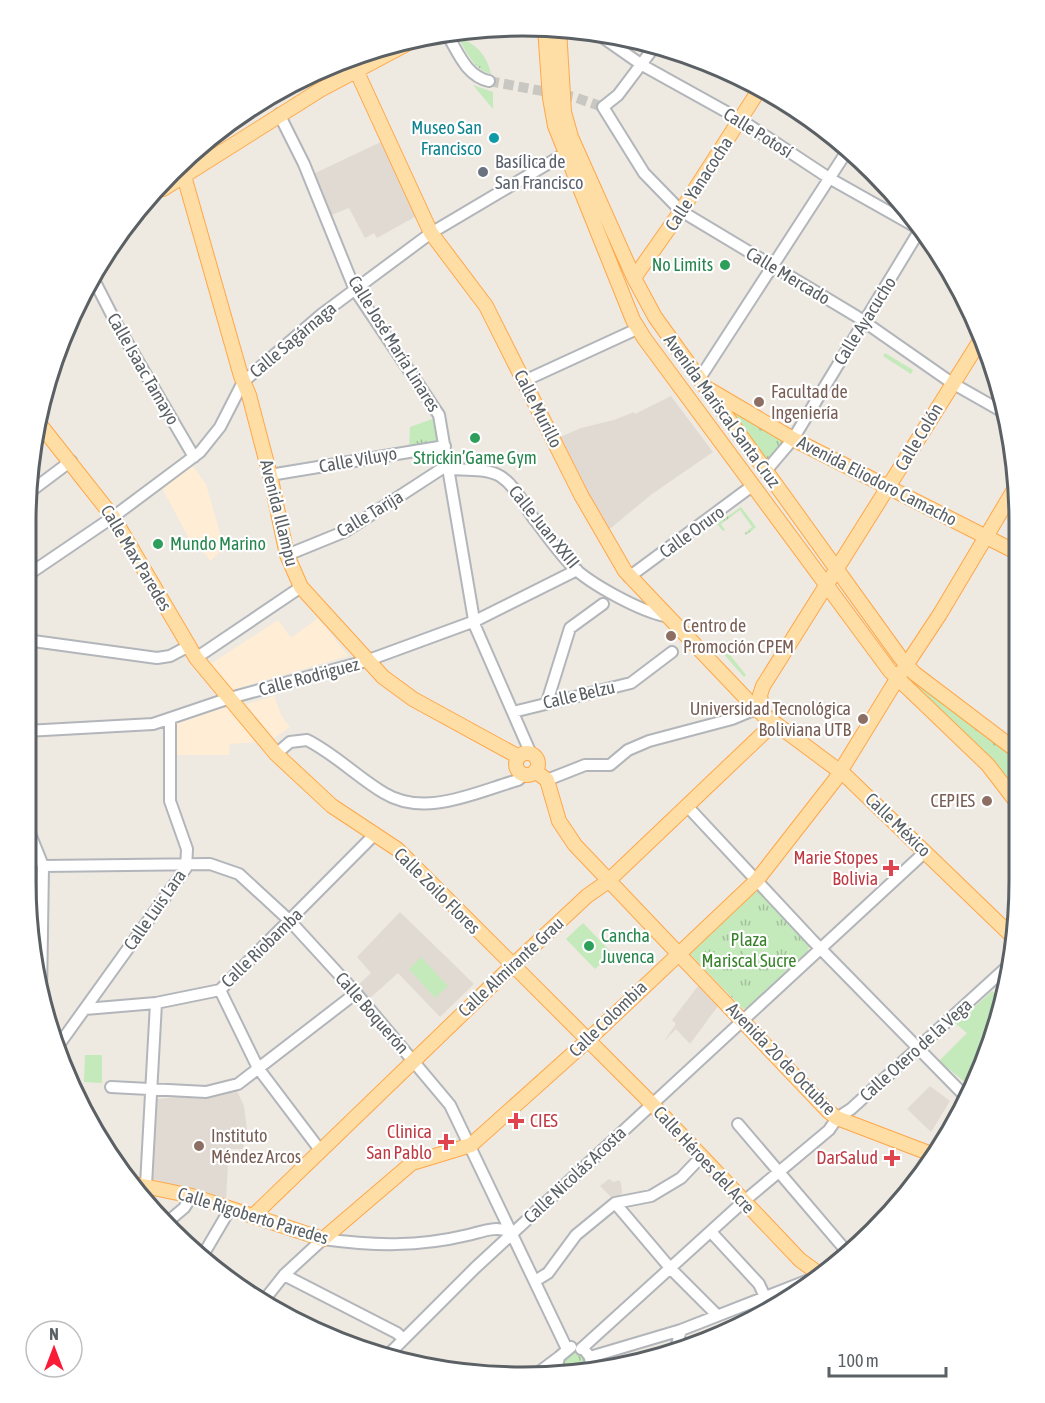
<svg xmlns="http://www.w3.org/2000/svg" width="1045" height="1403" viewBox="0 0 1045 1403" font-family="'Asap Condensed',sans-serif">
<defs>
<pattern id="grass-tufts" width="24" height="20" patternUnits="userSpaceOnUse" patternTransform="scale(1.5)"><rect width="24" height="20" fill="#c4e9ba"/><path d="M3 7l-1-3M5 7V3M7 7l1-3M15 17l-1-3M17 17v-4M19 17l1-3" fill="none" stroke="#a2c09b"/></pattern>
</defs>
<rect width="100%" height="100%" fill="#eee9e1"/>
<path fill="#ffedd5" d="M191,464L206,484L223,544L218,548L219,553L210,561L201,547L195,550L161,486Z
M318,618L348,656L228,691L209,665L278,620L291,638Z
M274,696L282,717L290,727L273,739L246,704Z
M223,708L231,709L258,742L230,744L229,755H173L175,724Z"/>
<path fill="#e1dad2" d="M383,141L420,214L377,238L374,233L365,238L349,208L329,216L311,175Z
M671,396L713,452L652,494L606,532L558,438L581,428L614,420L634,412L635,414Z
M400,912L474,984L440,1017L398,973L369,999L357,986L371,973L357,957Z
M698,986L718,1006L690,1044L676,1029L664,1041L676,1024L672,1020Z
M930,1086L950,1101L931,1132L907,1109Z
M237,1091L244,1106L247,1130L243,1149H224L228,1162L226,1200L153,1179L157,1099Z
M609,1179L614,1182L619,1180L621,1183L622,1193L614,1200L600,1186Z"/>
<path fill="url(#grass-tufts)" d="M458,37C476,44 487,55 491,74C473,69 466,51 458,37Z
M473,85L493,92V109Z
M730,410H731L785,441L766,460Z
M438,417L440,447L409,451L410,427Z
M741,507L756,527L746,535L745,533L752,527L740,510L721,524L725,530L723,531L717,524Z
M719,644L722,645L746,675L744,677L719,649L714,651L712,649Z
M908,675L1017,758L1018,796L905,679Z
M755,891L762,893L809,946L807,953L749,1007L743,1009L690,954L691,949Z
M572,1350L585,1355L588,1369L564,1374L561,1358Z"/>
<path fill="#c4e9ba" d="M885,353L913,370L911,374L883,356Z
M583,923L612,953L595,969L566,939Z
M743 950a7 7 0 1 1 14 0a7 7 0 1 1-14 0Z
M421,957L448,986L435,998L409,969Z
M992,991L1001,999L993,1040L972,1088L939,1061L967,1033L956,1024Z
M85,1055H102V1083L84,1082Z"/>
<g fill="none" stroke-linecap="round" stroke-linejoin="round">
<path stroke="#c9c7c2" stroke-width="10" stroke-dasharray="10 5" stroke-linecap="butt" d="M489,81L574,97L600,106"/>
<g stroke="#b2b6ba" stroke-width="14">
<path id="minor" d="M595,32L642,65L741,120L829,178L923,231
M447,34C458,52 466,76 489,81
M603,107L644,173L681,211L856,316L952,383L1003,412
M603,107L618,95L655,46
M279,114L304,164L355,290L439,415L475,626L531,754
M94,280L117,325L194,457
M700,378L849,148
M524,381L637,329
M450,469C465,470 486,468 500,476C516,486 523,504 534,519C546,534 558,552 572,566C590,584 640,611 665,616
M765,472L793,439L921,228
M270,475L445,446
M27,494L71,461
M287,555L346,531L449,464
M629,577L752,486
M26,585L32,572L113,517L200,452L220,427L243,382L322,314L431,233L566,153
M26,640L157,658L170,656L189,646
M196,658L301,587
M547,702L570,628L603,604
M513,712L631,683L672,652
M26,731L153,724L230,698L366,661L475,621L577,570
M276,754L290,742L307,740C335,754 357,777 384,793C425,818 476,792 518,780L524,775
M547,780L585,765H610L628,750L649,741L732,719L756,709
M687,806L813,941L967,1098
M26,824L43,866L41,995
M43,866L210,864L239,874L290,921L356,993L450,1105L567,1349
M220,990L258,1068L320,1150
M85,1009L156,1003L220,990L375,834
M58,1046L186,868L187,849L170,801V721
M111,1087L206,1092L238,1084L356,993
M738,1124L848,1253
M146,1185L156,1003
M615,1203L671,1269L717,1315
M165,1224L184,1208L192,1196
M711,1232L759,1284L765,1297
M203,1255L230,1209
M284,1275L397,1333L403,1339
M535,1281L548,1273L576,1235L615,1203L651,1196L681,1178L701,1157
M265,1299L284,1275L323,1239C374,1246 418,1247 468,1235C484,1231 497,1225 512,1233
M676,1348L681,1330
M581,1349L743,1202L829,1130L837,1118L851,1109L1008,966
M586,1352L590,1357L591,1368
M388,1355L475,1268L925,852
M590,1357L681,1330L814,1278L841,1260
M535,1375L559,1357
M561,1375L557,1367L559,1357L571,1347"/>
</g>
<g stroke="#ffa749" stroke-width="16">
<path id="major" d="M545,28L550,98L555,126L633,320L644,338L890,671L988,765L1018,804
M559,29L564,112L571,137L634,278L655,317L900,657L914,673L1017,751
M351,59L431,233L486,306L581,495L625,571L756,709L846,776L1014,938
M182,169L241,376L249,395L270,475L287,555L301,587L383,677L413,699L519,757
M163,189L320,90L418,38
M634,278L681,211L761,87
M710,390L793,439L1016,552
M38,422L113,517L196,658L276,754L332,806L397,849L651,1103L800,1260L822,1276
M763,715L760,695L763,686L983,336
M516 764a11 11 0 1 1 22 0a11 11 0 1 1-22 0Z
M535,771L547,780L559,821L575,845L828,1111L837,1118L934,1155
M134,1184L192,1196L323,1239L412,1163L471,1145L588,1040L757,880L835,780L897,679L940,614L1015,488
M253,1216L512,966L587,896L607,882L773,724"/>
</g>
<use href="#minor" stroke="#fff" stroke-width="10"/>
<use href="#major" stroke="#ffdea5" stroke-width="14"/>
</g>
<circle fill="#0f9aa8" stroke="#fff" stroke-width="2" cx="494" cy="138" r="6"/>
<circle fill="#6b7280" stroke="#fff" stroke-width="2" cx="483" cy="172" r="6"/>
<g fill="#2e9e5b" stroke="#fff" stroke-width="2">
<circle cx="725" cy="265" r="6"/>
<circle cx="475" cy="438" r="6"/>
<circle cx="158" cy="544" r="6"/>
<circle cx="589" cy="946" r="6"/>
</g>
<g fill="#8d6e63" stroke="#fff" stroke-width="2">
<circle cx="759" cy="402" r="6"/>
<circle cx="671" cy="636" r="6"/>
<circle cx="863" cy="719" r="6"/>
<circle cx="987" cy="801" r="6"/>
<circle cx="199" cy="1146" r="6"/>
</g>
<g fill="#e0444e" stroke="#fff" stroke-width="2">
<path d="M888 859h6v6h6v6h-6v6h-6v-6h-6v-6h6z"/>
<path d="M513 1112h6v6h6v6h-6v6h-6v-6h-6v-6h6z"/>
<path d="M443 1133h6v6h6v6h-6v6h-6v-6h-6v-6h6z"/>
<path d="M889 1149h6v6h6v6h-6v6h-6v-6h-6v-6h6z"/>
</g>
<g text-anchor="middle" stroke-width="4.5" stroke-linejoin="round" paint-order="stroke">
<g font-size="18" fill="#0d838f" stroke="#fff" text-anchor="end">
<text x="482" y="134">Museo San<tspan x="482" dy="21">Francisco</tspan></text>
</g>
<g font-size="18" fill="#5a6064" stroke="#fff">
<text transform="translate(758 133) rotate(32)" y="6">Calle Potosí</text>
<text transform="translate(699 184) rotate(-57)" y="6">Calle Yanacocha</text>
<text transform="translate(788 276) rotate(31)" y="6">Calle Mercado</text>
<text transform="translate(865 321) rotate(-58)" y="6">Calle Ayacucho</text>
<text transform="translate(293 340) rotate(-40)" y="6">Calle Sagárnaga</text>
<text transform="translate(394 344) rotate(58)" y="6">Calle José María Linares</text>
<text transform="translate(143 369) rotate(60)" y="6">Calle Isaac Tamayo</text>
<text transform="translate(538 409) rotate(63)" y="6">Calle Murillo</text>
<text transform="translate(722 411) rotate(54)" y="6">Avenida Mariscal Santa Cruz</text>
<text transform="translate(919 437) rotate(-59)" y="6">Calle Colón</text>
<text transform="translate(358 460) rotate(-10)" y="6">Calle Viluyo</text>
<text transform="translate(877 481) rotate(27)" y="6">Avenida Eliodoro Camacho</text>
<text transform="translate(279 513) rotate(76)" y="6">Avenida Illampu</text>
<text transform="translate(370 514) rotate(-31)" y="6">Calle Tarija</text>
<text transform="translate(544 527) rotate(51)" y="6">Calle Juan XXIII</text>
<text transform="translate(692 532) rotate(-36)" y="6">Calle Oruro</text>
<text transform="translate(136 558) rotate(59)" y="6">Calle Max Paredes</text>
<text transform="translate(309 677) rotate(-15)" y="6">Calle Rodriguez</text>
<text transform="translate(579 695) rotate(-13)" y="6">Calle Belzu</text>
<text transform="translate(898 825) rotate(44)" y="6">Calle México</text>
<text transform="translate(437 891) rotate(45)" y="6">Calle Zoilo Flores</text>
<text transform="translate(155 910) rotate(-55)" y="6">Calle Luis Lara</text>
<text transform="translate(262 948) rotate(-44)" y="6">Calle Riobamba</text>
<text transform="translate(511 967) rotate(-43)" y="6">Calle Almirante Grau</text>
<text transform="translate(372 1013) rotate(49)" y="6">Calle Boquerón</text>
<text transform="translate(608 1019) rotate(-44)" y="6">Calle Colombia</text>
<text transform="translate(916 1050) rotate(-42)" y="6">Calle Otero de la Vega</text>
<text transform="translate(781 1059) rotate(46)" y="6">Avenida 20 de Octubre</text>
<text transform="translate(704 1160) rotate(47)" y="6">Calle Héroes del Acre</text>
<text transform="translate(575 1175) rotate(-43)" y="6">Calle Nicolás Acosta</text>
<text transform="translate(253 1216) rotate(17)" y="6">Calle Rigoberto Paredes</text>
</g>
<g font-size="18" fill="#5b616d" stroke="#fff" text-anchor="start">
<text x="495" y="168">Basílica de<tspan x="495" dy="21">San Francisco</tspan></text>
</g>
<g font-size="18" fill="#27864d" stroke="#fff" text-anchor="start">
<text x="713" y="271" text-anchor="end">No Limits</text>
<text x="475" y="464" text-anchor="middle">Strickin’Game Gym</text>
<text x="170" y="550">Mundo Marino</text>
<text x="601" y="942">Cancha<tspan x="601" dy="21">Juvenca</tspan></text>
</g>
<g font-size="18" fill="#785e54" stroke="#fff" text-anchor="start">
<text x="771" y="398">Facultad de<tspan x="771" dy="21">Ingeniería</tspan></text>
<text x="683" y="632">Centro de<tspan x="683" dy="21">Promoción CPEM</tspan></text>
<text x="851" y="715" text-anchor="end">Universidad Tecnológica<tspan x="851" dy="21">Boliviana UTB</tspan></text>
<text x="975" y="807" text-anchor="end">CEPIES</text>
<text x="211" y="1142">Instituto<tspan x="211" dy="21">Méndez Arcos</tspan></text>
</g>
<g font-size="18" fill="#be3a42" stroke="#fff" text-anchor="end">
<text x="878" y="864">Marie Stopes<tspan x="878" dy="21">Bolivia</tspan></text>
<text x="530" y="1127" text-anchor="start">CIES</text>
<text x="432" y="1138">Clinica<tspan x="432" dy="21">San Pablo</tspan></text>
<text x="878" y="1164">DarSalud</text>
</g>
<g font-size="18" fill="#39822b" stroke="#fff">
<text x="749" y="946">Plaza<tspan x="749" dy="21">Mariscal Sucre</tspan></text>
</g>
</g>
<path d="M0 0H1045V1403H0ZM522 36H523A486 486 0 0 1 1009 522V881A486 486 0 0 1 523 1367H522A486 486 0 0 1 36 881V522A486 486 0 0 1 522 36Z" fill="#fff" fill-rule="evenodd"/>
<path fill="none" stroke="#5a6064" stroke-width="3" d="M522 36H523A486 486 0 0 1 1009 522V881A486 486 0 0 1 523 1367H522A486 486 0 0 1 36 881V522A486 486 0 0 1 522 36Z"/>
<g transform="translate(54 1349)"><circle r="28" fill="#ffffff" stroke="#bdbfc1" stroke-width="1.5"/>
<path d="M0-4.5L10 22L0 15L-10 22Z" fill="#fa1b37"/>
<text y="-9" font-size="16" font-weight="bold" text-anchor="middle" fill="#5a6064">N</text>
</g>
<path d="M829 1367v9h117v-9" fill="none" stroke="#5a6064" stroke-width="3"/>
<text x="838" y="1367" font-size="18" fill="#5a6064" stroke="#ffffff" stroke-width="4.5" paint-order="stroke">100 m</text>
</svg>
